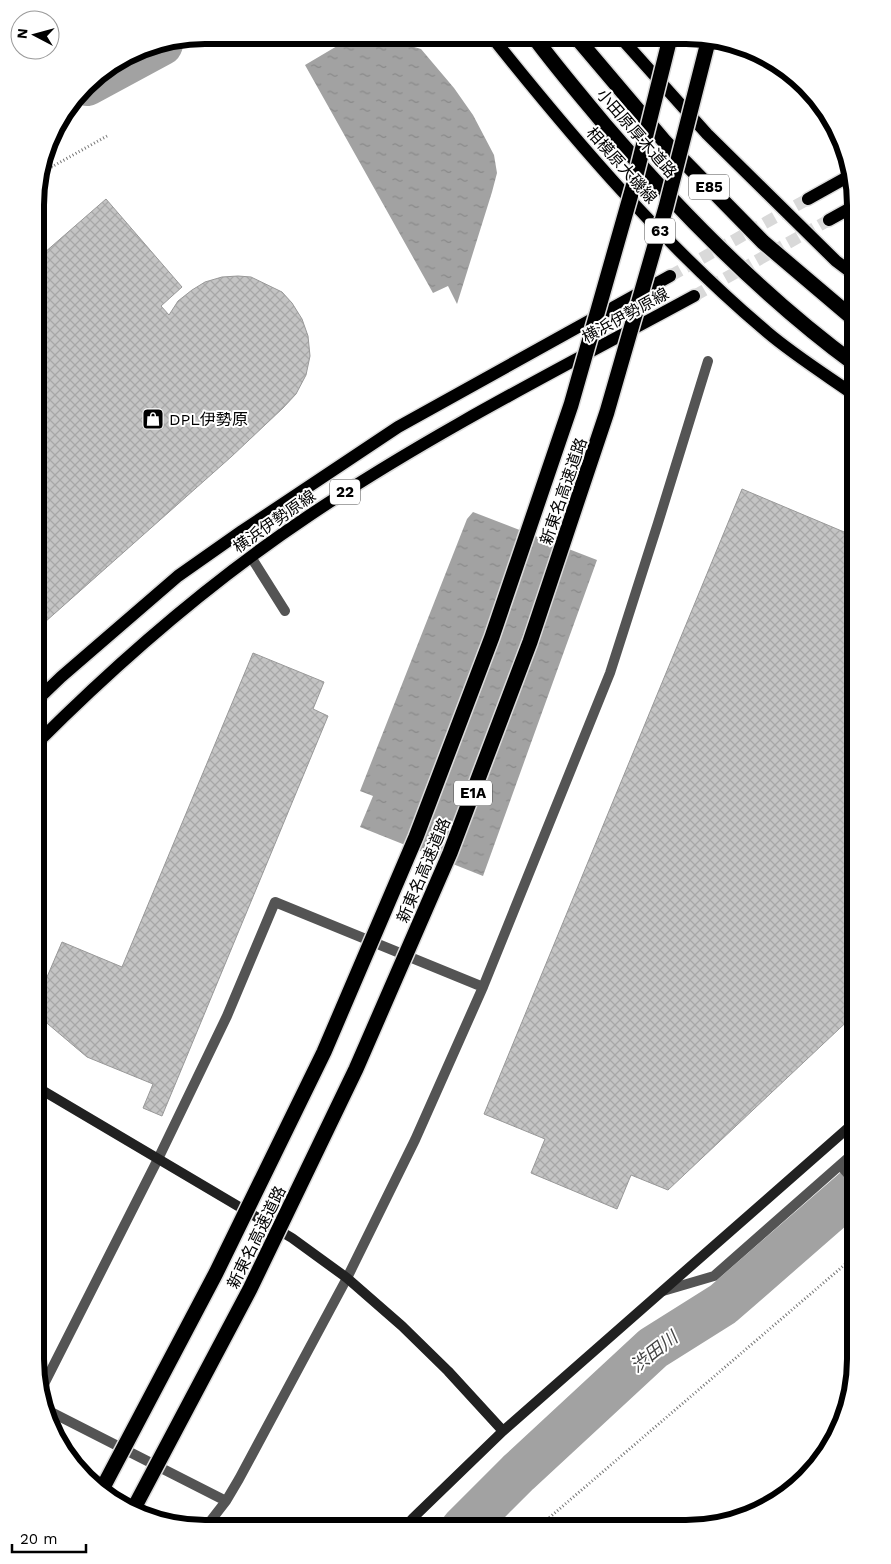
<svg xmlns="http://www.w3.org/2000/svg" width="891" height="1564" viewBox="0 0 891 1564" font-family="'Work Sans','Noto Sans JP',sans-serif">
<defs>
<pattern id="water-ripples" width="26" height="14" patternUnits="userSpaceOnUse" patternTransform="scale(1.25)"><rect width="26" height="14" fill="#a2a2a2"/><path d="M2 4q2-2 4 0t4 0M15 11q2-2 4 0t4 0" fill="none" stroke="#8a8a8a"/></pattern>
<pattern id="building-cross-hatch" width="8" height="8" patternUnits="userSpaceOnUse" patternTransform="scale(1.25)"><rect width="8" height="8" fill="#c4c4c4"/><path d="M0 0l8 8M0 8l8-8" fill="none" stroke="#a7a7a7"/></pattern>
</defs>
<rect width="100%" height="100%" fill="#fff"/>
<path fill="url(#water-ripples)" d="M354,36H378L421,49L454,88L473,115L494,155L497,173L492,192L457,304L448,286L433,293L305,65Z
M473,512L597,560L483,876L360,827L373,796L360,791L467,519Z"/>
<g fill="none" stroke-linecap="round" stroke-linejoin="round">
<path stroke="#a2a2a2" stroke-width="44" d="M87,84L161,44
M463,1528L518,1473L653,1348L723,1304L856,1188"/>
</g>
<path fill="url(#building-cross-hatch)" stroke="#989898" d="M106,199L182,287L161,306L169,315L178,301L192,290L205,282L222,277L238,276L251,277L282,292L292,303L302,319L308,336L310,356L306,375L296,394L283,408L231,457L36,630V260Z
M742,489L856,537V1013L668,1190L631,1175L617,1209L531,1173L545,1139L484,1114Z
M253,653L324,682L313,709L328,716L162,1116L143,1108L153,1084L87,1057L35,1013V1005L62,942L122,967Z"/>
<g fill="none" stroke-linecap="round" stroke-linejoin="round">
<path stroke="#d9d9d9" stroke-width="12" stroke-dasharray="12 6" stroke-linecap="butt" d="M670,276L808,199
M694,296L829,220"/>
<g stroke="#dbdbdb" stroke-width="15">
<path id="primary" d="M492,37C576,142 664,245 767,332C794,355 826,375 856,396
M621,38L707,134L836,261L856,276
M808,199L851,175
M829,220L856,205
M36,701L61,677L178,576L242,531L398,427L670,276
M36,744C120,660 211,581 310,515C432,433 565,366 694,296"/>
</g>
<g stroke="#dbdbdb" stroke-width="18">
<path id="highway" d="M534,37C556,67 581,96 605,125C680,212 763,297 856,365
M576,37L665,142L763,242L856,321"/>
</g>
<path stroke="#767676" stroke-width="3" stroke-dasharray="1 2.5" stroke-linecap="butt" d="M45,154L52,167
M39,174L107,136
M536,1529L856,1255"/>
<path stroke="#545454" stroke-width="10" d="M251,557L285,611"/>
<path stroke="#545454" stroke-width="10" d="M840,1165L856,1183
M663,1291L714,1276L856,1151
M40,1392L158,1159L227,1016L275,902L483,987
M43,1408L226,1501
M205,1528L226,1501L239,1479L347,1278L415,1140L483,987L610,673L658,523L708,361"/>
<path stroke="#212121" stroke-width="10" d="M35,1086L292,1238L347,1278L402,1326L448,1371L503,1431
M404,1528L413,1518L503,1431L856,1121"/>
<use href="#primary" stroke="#000" stroke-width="12"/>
<use href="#highway" stroke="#000" stroke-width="15"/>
<g stroke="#dbdbdb" stroke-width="18" stroke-linecap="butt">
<path id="highway-bridge" d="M100,1493L216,1273L324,1052L416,837L492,637L571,405L633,187L670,38
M134,1508L250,1289L356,1069L450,853L530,642L607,412L666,207L709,38"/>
</g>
<use href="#highway-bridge" stroke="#000" stroke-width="15"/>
</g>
<defs>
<g id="shop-square" transform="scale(1.125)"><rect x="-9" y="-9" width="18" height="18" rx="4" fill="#000" stroke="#fff"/><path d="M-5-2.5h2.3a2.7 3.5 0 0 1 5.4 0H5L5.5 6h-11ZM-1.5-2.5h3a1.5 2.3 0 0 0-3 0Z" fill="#fff"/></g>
</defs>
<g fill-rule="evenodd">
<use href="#shop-square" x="153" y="419"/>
</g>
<g text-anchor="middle" stroke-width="4" stroke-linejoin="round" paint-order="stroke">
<g fill="#fff" stroke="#4c4c4c" stroke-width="1">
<rect x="689" y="174.5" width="40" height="25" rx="4"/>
<rect x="645" y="218.5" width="30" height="25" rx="4"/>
<rect x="330" y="479.5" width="30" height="25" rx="4"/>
<rect x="454" y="780.5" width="38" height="25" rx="4"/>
</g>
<g font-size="15" font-weight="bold" fill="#000">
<text x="709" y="192">E85</text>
<text x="660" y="236">63</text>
<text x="345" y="497">22</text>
<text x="473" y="798">E1A</text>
</g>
<g font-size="16" fill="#000" stroke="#fff">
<text transform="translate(637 133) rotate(49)" y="6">小田原厚木道路</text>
<text transform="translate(622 165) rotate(48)" y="6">相模原大磯線</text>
<text transform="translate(625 315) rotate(-29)" y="6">横浜伊勢原線</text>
<text transform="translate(563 491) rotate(-71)" y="6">新東名高速道路</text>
<text transform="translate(274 521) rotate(-35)" y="6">横浜伊勢原線</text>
<text transform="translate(423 870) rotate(-67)" y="6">新東名高速道路</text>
<text transform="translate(256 1237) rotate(-64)" y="6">新東名高速道路</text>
</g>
<g font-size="16" fill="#000" stroke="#fff" text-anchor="start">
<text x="169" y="425">DPL伊勢原</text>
</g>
<g font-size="18" font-style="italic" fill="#434343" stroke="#fff">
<text transform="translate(654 1352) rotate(-38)" y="6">渋田川</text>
</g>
</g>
<path d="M0 0H891V1564H0ZM205 44H686A161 161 0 0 1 847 205V1359A161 161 0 0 1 686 1520H205A161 161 0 0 1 44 1359V205A161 161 0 0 1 205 44Z" fill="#fff" fill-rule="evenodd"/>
<path fill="none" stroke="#000" stroke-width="6" d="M205 44H686A161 161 0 0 1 847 205V1359A161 161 0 0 1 686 1520H205A161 161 0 0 1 44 1359V205A161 161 0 0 1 205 44Z"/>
<g transform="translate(35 35) rotate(276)"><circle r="24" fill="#ffffff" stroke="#999999"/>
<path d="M0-4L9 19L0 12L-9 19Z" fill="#000000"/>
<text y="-8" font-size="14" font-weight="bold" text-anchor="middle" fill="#000000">N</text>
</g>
<path d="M12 1544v8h74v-8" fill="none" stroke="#000000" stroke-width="2.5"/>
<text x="20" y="1544" font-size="15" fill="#000000" stroke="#ffffff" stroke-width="4" paint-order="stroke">20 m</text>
</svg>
